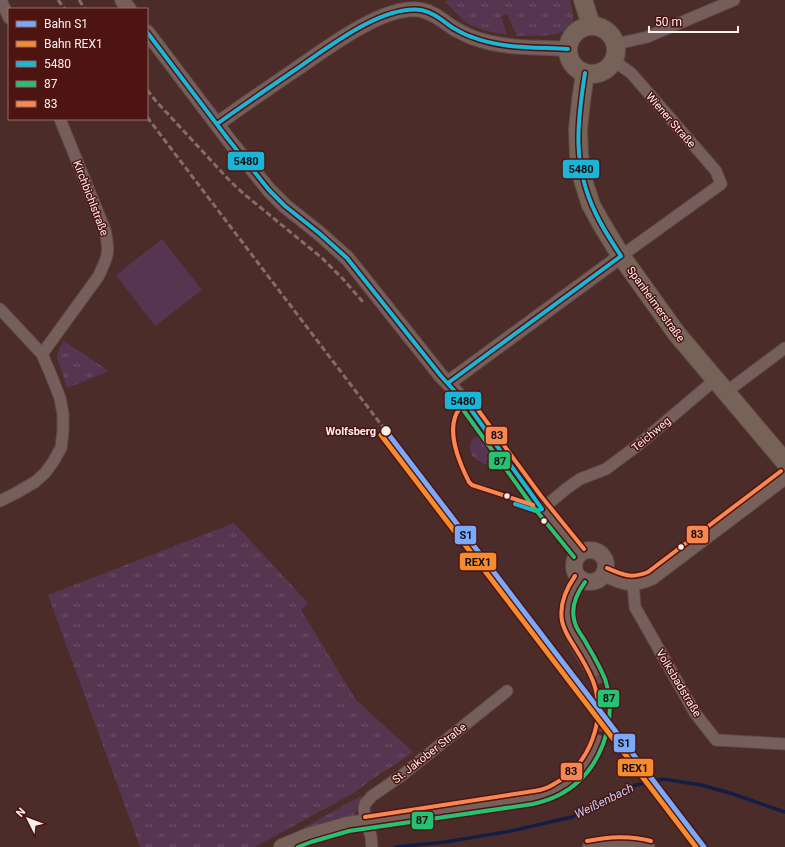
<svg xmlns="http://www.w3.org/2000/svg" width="785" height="847" viewBox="0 0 785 847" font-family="Roboto,sans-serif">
<defs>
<pattern id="grass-tufts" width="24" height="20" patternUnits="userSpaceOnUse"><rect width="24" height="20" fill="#553550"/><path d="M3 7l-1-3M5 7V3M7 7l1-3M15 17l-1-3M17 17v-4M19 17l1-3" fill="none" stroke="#6e536a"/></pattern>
</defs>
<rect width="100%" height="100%" fill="#4c2c29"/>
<path fill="url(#grass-tufts)" d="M448,0H570C571,5 574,17 573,22C568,39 531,35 517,36L507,14L501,16L507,35C491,32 476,30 463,20C457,14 451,7 445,2Z
M64,341L109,371L67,388L57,357L59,349Z
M476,437H480L484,439L501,463V468C496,468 492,466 488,465C479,462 470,458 470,448C470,442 471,440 476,437Z
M234,523L308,603L301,610L356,700L413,752C395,766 374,776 357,791L255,847H140L48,595Z
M363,795C359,802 358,810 353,817L292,834Z"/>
<path fill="#553550" d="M162,239L202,290L155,326L116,275Z"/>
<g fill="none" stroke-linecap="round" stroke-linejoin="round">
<path stroke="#141d44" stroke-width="3.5" d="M396,847L445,842L511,831L572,817L609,796L636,785L663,779L701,785L730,793L785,812"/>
<path stroke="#664a47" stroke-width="16" stroke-dasharray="16 8" stroke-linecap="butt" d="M593,669C604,694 607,717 597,743"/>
<g stroke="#5f4a49" stroke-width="13">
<path id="minor" d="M1,0L9,18
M616,44L647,37L734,0
M614,61L631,73L716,171L721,184L621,256
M0,309L42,354L51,375L60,398L63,414V431L61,448L53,462L45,473L35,482L16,493L0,501
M42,354L98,277C108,257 110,252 105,230L60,119
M726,392L785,348
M542,509L566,489L580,479L606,469L637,446L716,379
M633,583L635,607L695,713L716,740L785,744
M372,847L371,836L366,823L364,809L365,804L372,796L401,776L507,691
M588,847C608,843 628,840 649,847"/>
</g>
<g stroke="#5f4a49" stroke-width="16">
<path id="tertiary" d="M122,0L129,9
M147,32L228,139L269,190L285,206L319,233L347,258L360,274L441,376C461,395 476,417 492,438C520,477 547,517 579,553
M217,124C242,106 267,89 292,72C322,52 384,3 421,10C434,12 444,22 455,29C461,32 468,36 474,38C504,49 537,47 568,49
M448,383L621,256"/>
</g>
<g stroke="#5f4a49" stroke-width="18">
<path id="secondary" d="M574 566a16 16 0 1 1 32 0a16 16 0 1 1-32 0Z
M604,573C623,582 631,586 651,577L785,476
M580,579C576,585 572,590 570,597C561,623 581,648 593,669
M282,847L309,836L348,825L509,802C521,800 534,799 546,794C570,786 588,766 597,743"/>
</g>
<g stroke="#5f4a49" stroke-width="20">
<path id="primary" d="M583,0L591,25
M568 50a24 24 0 1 1 48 0a24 24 0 1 1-48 0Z
M585,73L581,101L578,129L579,155L583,180L591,205L601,223L621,256L677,334L785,462"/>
</g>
<use href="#minor" stroke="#765e5b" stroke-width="11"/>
<use href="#tertiary" stroke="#765e5b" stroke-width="14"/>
<use href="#secondary" stroke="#766059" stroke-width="16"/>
<use href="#primary" stroke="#776258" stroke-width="18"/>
<path stroke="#826d6a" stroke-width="3" stroke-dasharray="6 3" stroke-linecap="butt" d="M58,0L65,9
M79,0L85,9
M147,90L155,100L230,181L244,194L322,258L343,279L363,302
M147,117L386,431"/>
<g stroke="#4e1411" stroke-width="7">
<path id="bus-1" d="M147,32L228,139L269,190L285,206L319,233L347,258L441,376L469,407L542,509L536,511L515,504
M585,73C577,124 572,165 596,214C603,229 612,242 621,256
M217,124C242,106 267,89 292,72C325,50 380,5 421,10C433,12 443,21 453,28C459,31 465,35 472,37C502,49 536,47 568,49
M448,383L621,256"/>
</g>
<g stroke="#4e1411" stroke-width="7">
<path id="bus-2" d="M464,411L531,504L574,557
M298,847L311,842L349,831L533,804C542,802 551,799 559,795C600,774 619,722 605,679C600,666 592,653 585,641C581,634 575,628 574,619C571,606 577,593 585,582"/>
</g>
<g stroke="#4e1411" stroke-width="7">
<path id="bus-3" d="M533,505L472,485L469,482C459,462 444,428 460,408C463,404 465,402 470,401L473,403L541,496L584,549
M607,568C623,575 631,579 648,572L781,471
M365,817L534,791C541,790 548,788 554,784C590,765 607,719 593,681C588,669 581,657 574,646C569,638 564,631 562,621C559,604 566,589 575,576
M587,841C609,837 629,835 651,841"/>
</g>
<use href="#bus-1" stroke="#1ab6d8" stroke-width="4"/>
<use href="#bus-2" stroke="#26c172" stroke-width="4"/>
<use href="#bus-3" stroke="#f88751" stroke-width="4"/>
<g stroke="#4e1411" stroke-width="8">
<path id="rail-1" d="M386,431L704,847"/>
</g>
<g stroke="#4e1411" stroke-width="8">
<path id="rail-2" d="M381,435L696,847"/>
</g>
<use href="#rail-1" stroke="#7ba9fa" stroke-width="5"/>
<use href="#rail-2" stroke="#f68a2e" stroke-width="5"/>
</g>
<g fill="#f9f1f0" stroke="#4e1411" stroke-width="1.5">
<circle cx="386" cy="431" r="5.5"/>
<circle cx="507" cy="496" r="3.5"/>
<circle cx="544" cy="521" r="3.5"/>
<circle cx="681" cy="547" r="3.5"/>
</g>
<g text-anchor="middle" stroke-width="3" stroke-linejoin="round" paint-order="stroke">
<g font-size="11" fill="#f9f1f0" stroke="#4e1411">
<text transform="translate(671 120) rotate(49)" y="4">Wiener Straße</text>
<text transform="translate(91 198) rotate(69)" y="4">Kirchbichlstraße</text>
<text transform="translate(656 304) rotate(54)" y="4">Spanheimerstraße</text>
<text transform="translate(651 434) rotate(-40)" y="4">Teichweg</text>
<text transform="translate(679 683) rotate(59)" y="4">Volksbadstraße</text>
<text transform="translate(429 753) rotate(-38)" y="4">St. Jakober Straße</text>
</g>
<g font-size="11" font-weight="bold" fill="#f9f1f0" stroke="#4e1411" text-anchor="end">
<text x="376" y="435">Wolfsberg</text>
</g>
<g font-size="12" font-style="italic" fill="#bbcffc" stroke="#4e1411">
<text transform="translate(604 801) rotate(-26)" y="4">Weißenbach</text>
</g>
</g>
<g stroke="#4e1411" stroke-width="1.5">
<rect x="227" y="151" width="38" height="20" rx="4" fill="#1ab6d8"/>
<rect x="562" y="159" width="38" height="20" rx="4" fill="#1ab6d8"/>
<rect x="444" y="391" width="38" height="19" rx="4" fill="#1ab6d8"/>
<rect x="485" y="426" width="23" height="19" rx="4" fill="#f88751"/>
<rect x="488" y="451" width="23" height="19" rx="4" fill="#26c172"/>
<rect x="686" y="525" width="23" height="19" rx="4" fill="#f88751"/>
<rect x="454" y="525" width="23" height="20" rx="4" fill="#7ba9fa"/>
<rect x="459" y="552" width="38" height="19" rx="4" fill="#f68a2e"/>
<rect x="597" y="689" width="23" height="19" rx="4" fill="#26c172"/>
<rect x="613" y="733" width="23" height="20" rx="4" fill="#7ba9fa"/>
<rect x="617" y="758" width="37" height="19" rx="4" fill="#f68a2e"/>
<rect x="560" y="762" width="23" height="19" rx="4" fill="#f88751"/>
<rect x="411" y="811" width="23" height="19" rx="4" fill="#26c172"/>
</g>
<g font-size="11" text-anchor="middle" font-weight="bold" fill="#111">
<text x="246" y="165">5480</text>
<text x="581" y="173">5480</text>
<text x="463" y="405">5480</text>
<text x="497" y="439">83</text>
<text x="500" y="465">87</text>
<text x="697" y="538">83</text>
<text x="466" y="539">S1</text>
<text x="478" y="566">REX1</text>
<text x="609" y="702">87</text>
<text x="624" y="747">S1</text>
<text x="635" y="772">REX1</text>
<text x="571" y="775">83</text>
<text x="422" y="824">87</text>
</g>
<rect x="8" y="8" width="140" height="112" fill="#4e1411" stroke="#926c6a"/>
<rect x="16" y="21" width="20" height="6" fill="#7ba9fa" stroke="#926c6a"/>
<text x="44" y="28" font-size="12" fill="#f9f1f0">Bahn S1</text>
<rect x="16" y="41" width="20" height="6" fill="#f68a2e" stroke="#926c6a"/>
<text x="44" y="48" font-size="12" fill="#f9f1f0">Bahn REX1</text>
<rect x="16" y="61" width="20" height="6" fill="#1ab6d8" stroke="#926c6a"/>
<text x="44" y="68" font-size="12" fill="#f9f1f0">5480</text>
<rect x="16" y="81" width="20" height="6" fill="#26c172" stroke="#926c6a"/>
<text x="44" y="88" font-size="12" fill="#f9f1f0">87</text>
<rect x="16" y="101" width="20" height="6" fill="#f88751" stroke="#926c6a"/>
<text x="44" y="108" font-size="12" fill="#f9f1f0">83</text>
<g transform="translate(28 819) rotate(312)" stroke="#4e1411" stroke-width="3" paint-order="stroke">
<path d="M0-3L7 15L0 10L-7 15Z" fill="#f9f1f0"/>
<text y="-6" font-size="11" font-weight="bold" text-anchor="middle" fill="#f9f1f0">N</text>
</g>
<path d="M649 26v6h89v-6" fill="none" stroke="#f9f1f0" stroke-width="2"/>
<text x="655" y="26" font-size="12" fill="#f9f1f0" stroke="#4e1411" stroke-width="3" paint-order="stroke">50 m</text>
</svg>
